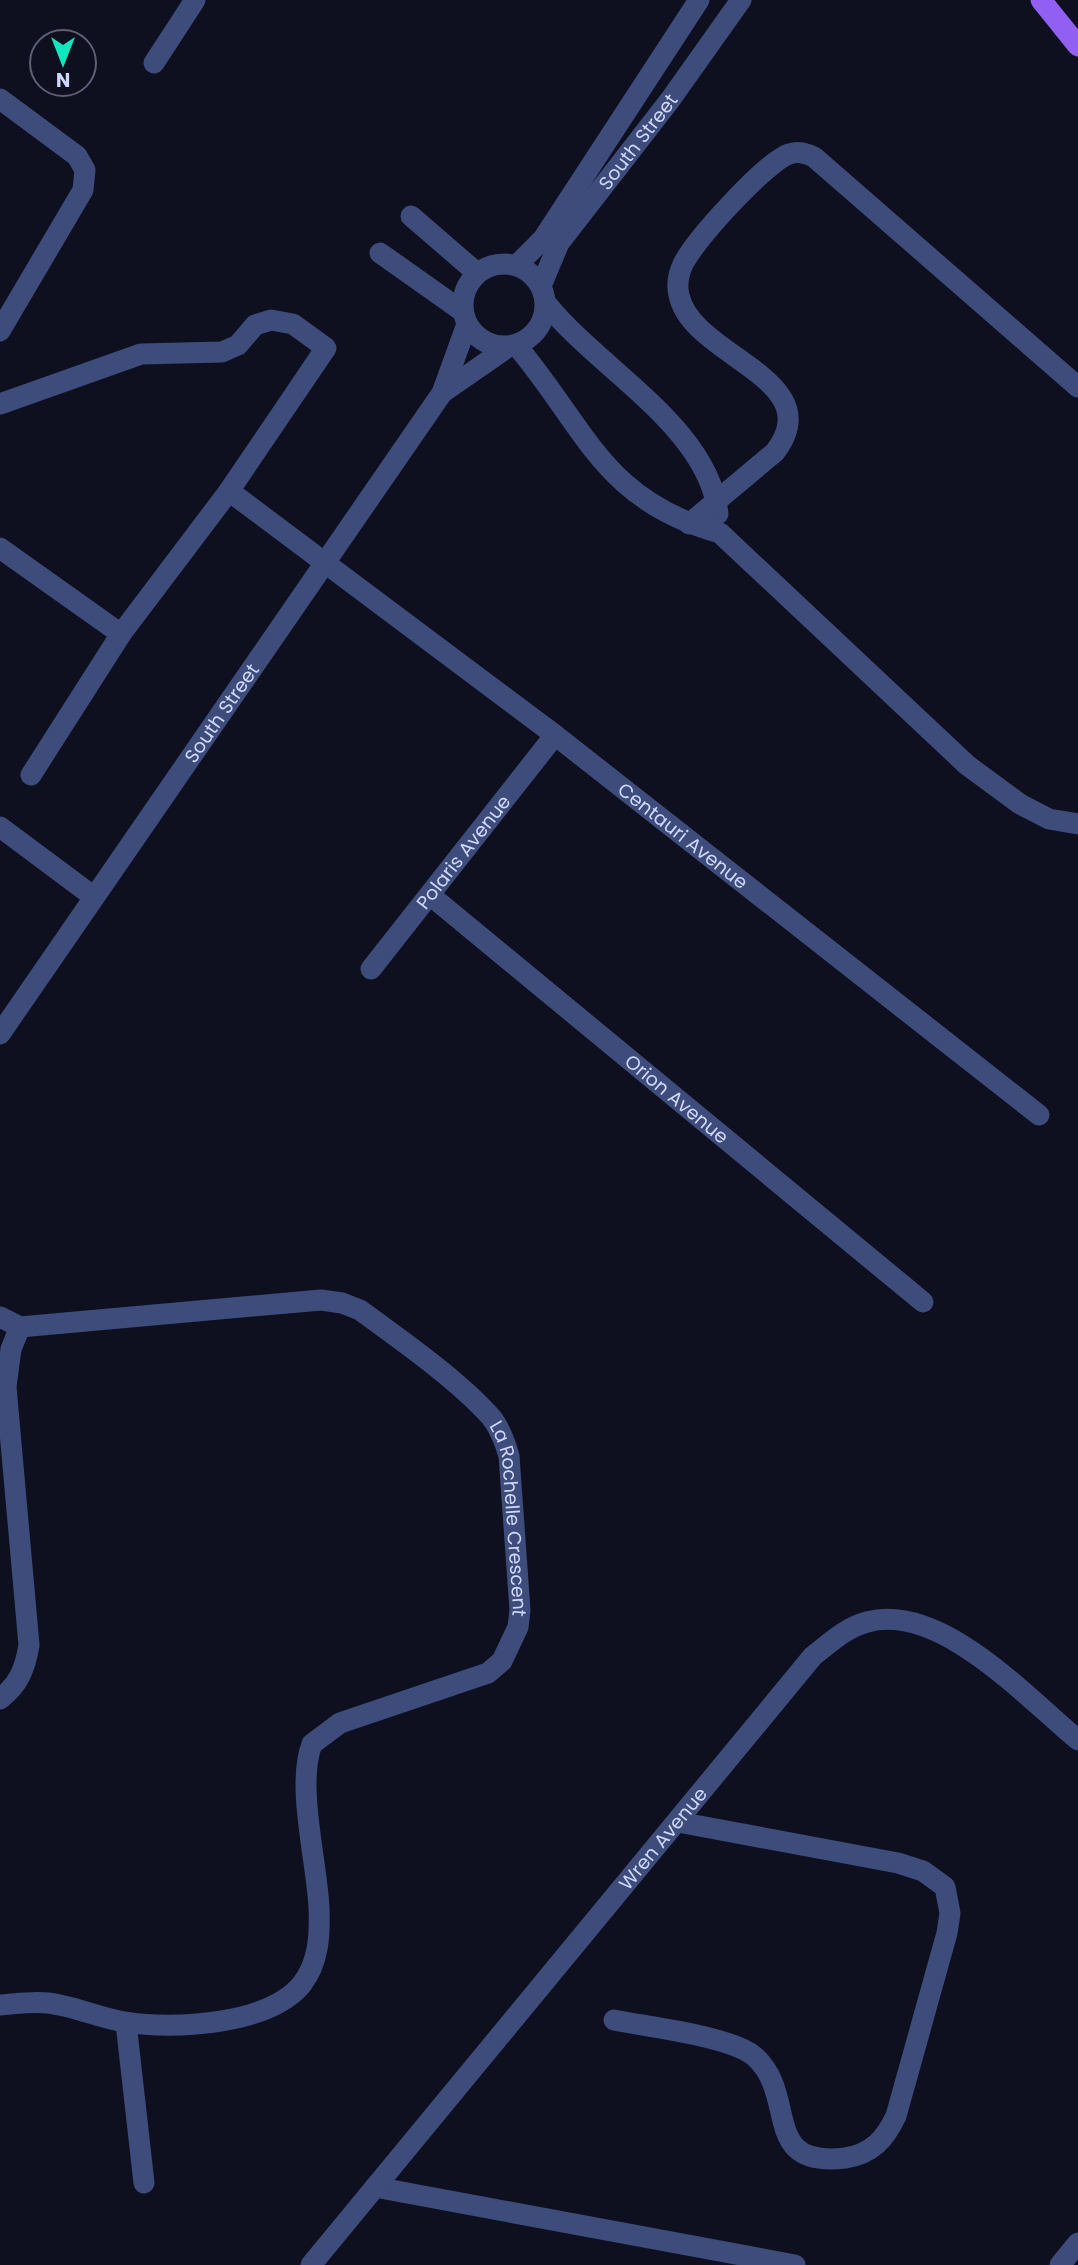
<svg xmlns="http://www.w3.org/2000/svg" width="1078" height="2265" viewBox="0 0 1078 2265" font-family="Poppins,sans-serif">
<rect width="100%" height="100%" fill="#0e101f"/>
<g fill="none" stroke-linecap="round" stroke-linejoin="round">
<g stroke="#3d4c7b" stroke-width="21">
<path d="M154,63L195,0"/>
<path d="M0,99L77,156L85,170L83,190L0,331"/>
<path d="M411,216L477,273"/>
<path d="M380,253L462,311"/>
<circle cx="504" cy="305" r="41"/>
<path d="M517,265L543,239L699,0"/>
<path id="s1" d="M541,286L559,243L670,100L741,0"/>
<path d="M546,303C598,369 709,427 718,514"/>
<path d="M516,345C587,429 602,500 720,533L967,765L1020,804L1049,819L1078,824"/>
<path d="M442,393L508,347"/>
<path d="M0,404L141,354L222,352L238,345L255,325L271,320L293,324L326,348L229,491L121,634L31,775"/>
<path id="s2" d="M229,491L555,735L1039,1115"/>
<path d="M689,524L775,452C831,378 691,357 679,295C677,287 678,277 681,269C688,246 766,162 789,154C799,151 805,153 814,157L1078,387"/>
<path d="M0,548L121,634"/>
<path d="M0,827L94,897"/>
<path id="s3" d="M430,895L923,1302"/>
<path id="s4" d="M371,969L555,735"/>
<path id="s5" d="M0,1034L442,393L467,324"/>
<path id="s6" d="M0,1317L20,1327L321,1300L342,1303L360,1310C401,1340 457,1379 491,1417C500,1428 505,1442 509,1456L520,1610L518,1627L502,1661L488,1673L340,1723L312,1744C296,1785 317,1862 319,1908C320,1934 319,1962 302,1984C269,2025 173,2030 125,2022C99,2018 74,2006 48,2003C32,2001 15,2004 0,2005"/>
<path d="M0,1699C19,1684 25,1669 29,1645L6,1387L11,1349L20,1327"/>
<path d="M614,2020C648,2027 730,2036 754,2056C799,2095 759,2168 845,2158C872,2154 885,2139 896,2116L947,1933L950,1913L945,1887L923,1871L898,1863L678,1822"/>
<path d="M126,2023L144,2183"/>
<path d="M375,2187L795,2265"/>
<path id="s7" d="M311,2265L813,1656C830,1643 845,1628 867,1622C940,1602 1026,1697 1078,1740"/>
<path d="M1060,2265L1078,2243"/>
</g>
<path stroke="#925ff3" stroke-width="21" d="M1041,0L1078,46"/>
</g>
<g text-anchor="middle" stroke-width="5" stroke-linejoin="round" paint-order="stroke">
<g font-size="19" fill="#d0d7fc" stroke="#0e101f">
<text dy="7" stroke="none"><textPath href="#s1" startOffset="175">South Street</textPath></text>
<text dy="7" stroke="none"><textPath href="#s5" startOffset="390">South Street</textPath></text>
<text dy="7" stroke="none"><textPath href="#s2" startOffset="570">Centauri Avenue</textPath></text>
<text dy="7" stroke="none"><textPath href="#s4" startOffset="149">Polaris Avenue</textPath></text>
<text dy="7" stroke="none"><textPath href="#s3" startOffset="320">Orion Avenue</textPath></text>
<text dy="7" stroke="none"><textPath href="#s6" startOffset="640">La Rochelle Crescent</textPath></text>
<text dy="7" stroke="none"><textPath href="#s7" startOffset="553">Wren Avenue</textPath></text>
</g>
</g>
<g transform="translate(63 63) rotate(180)"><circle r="33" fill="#0e101f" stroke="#5c6077" stroke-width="2"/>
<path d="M0-5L12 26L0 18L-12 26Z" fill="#11e7bf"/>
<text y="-10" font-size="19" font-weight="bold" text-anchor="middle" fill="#d0d7fc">N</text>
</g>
</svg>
